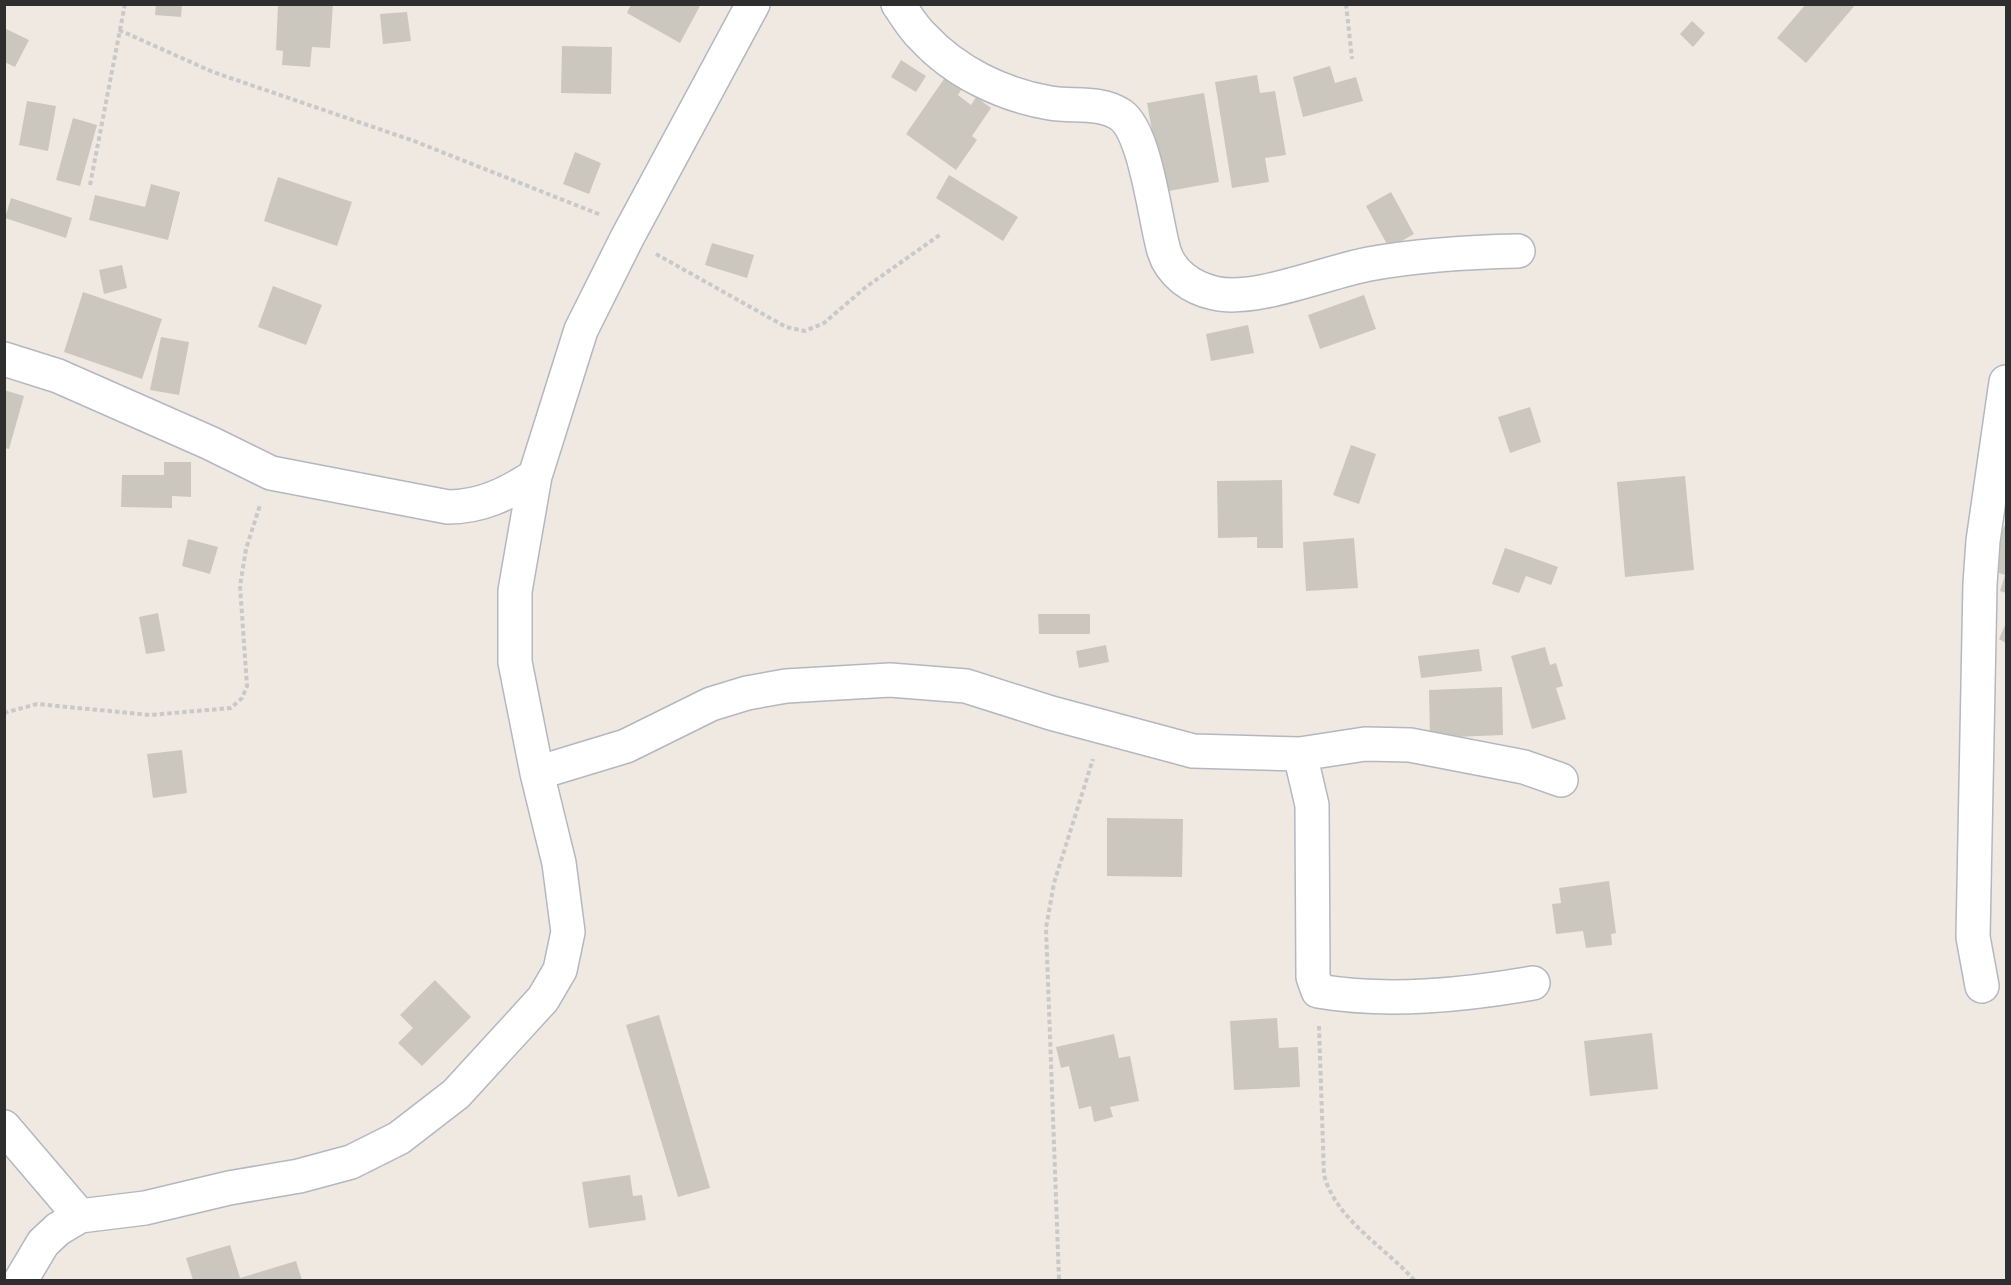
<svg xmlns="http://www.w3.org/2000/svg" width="2011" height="1285" viewBox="0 0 2011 1285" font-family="Signika,sans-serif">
<rect width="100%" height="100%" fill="#efe9e1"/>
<path fill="#cbc7bf" d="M156,4H182L181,17L155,15Z
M278,4H333L330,48L312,47L310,67L282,65L283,51L276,50Z
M631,4H701L680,43L627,13Z
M1806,4H1856L1806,63L1777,38Z
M407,12L411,41L383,44L380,14Z
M1692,21L1705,33L1693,47L1680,34Z
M4,28L29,40L15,67L4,62Z
M562,46L612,47L611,94L561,93Z
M901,60L926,76L916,92L891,77Z
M1330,66L1335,83L1356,77L1363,101L1303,117L1293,77Z
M1257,75L1260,93L1275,91L1286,155L1265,158L1269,182L1232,188L1215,82Z
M946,76L963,87L958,95L971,105L976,97L991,108L972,136L977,140L956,170L906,134Z
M1204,93L1219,182L1163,192L1147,103Z
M27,101L56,106L48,151L19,145Z
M73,118L97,125L80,186L56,180Z
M575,152L601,163L589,194L563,184Z
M949,175L1018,217L1003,241L936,198Z
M278,177L352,202L337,246L264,221Z
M151,184L180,192L168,240L89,220L95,195L145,207Z
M1391,192L1414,234L1389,248L1366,206Z
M11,198L72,218L66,238L5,218Z
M712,243L754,255L747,278L705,265Z
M122,265L127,288L104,294L99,270Z
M273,286L322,305L306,345L258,327Z
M83,292L162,319L142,379L64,352Z
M1364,295L1376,329L1320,349L1308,315Z
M1248,325L1254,353L1211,361L1206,334Z
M161,337L189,342L179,395L150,390Z
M4,390L24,396L9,449L4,448Z
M1530,407L1541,442L1510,453L1498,417Z
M1351,445L1376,454L1359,504L1333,495Z
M164,462H191V497L172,496V508L121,507L122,475H164Z
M1685,476L1694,570L1625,577L1617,482Z
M1282,480L1283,548H1257V537L1218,538L1217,481Z
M2004,526L2006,527V593L2000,591L2005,575L1990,570Z
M1354,538L1358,588L1306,591L1303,542Z
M188,539L218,547L210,574L182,566Z
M1505,548L1558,567L1551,585L1526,576L1519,593L1492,584Z
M158,613L165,651L146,654L139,617Z
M1038,614H1090V634H1039Z
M2006,623V643L1999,639Z
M1106,645L1109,662L1079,668L1076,651Z
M1545,647L1550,665L1556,663L1563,686L1556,688L1566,719L1532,729L1511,656Z
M1479,649L1482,671L1421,678L1418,656Z
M1502,687L1503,735L1430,738L1429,690Z
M182,750L187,793L153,798L147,754Z
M1107,818L1183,819L1182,877L1107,876Z
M1609,881L1616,933L1611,934L1612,945L1586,948L1583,931L1556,934L1552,904L1561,903L1559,888Z
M435,980L471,1017L422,1066L398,1043L413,1028L400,1015Z
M659,1015L710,1188L678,1197L626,1025Z
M1277,1018L1279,1048L1298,1047L1300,1087L1234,1090L1230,1021Z
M1652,1033L1658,1089L1590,1096L1584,1041Z
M1114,1034L1119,1058L1130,1056L1139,1101L1110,1107L1113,1117L1094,1122L1091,1106L1079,1109L1069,1066L1061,1068L1056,1047Z
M630,1175L633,1196L642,1195L646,1220L589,1228L582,1182Z
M230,1245L240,1278L296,1261L302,1280H193L186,1258Z"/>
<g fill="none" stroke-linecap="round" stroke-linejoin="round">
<g stroke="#b4b7c1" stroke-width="36">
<path id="minor" d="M898,4C906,15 913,28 923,37C955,72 1003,95 1050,103C1073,107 1100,101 1121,115C1146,133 1155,220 1164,251C1171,274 1192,288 1214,293C1254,303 1326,272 1369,264C1419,255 1468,252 1518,251
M4,359L58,376L210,443L271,473L448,507C481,507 507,494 535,476
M1300,754L1312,805L1313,977L1318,991C1388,1003 1464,995 1533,983
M537,773L626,746L711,704L747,693L786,686L890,680L966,686L1051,713L1193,751L1300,754L1365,744L1410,745L1524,767L1561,780
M1982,986L1973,937L1980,584L1983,541L2006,382
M4,1127L80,1216
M21,1280L43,1243L58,1229L80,1216L145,1208L229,1188L299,1176L351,1162L399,1138L456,1094L543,999L560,970L568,932L559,863L537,773L515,662V591L535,476L581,330L627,238L753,4"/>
</g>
<path stroke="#c9c9c9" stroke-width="4" stroke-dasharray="4.5 3" stroke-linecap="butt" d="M1346,4L1352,59
M119,30L213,72L414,141L601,215
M90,185L125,4
M656,254L786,327L805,331L824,323L866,287L941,234
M4,713L37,704L150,715L231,708L242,698L247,686L240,586L246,549L260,505
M1319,1026L1324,1175C1336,1220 1384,1246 1414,1280
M1059,1279L1046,928L1054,883L1093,759"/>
<use href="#minor" stroke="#fff" stroke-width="33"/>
</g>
<rect width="2011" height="1285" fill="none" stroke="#2e2e2e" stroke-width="12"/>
</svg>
